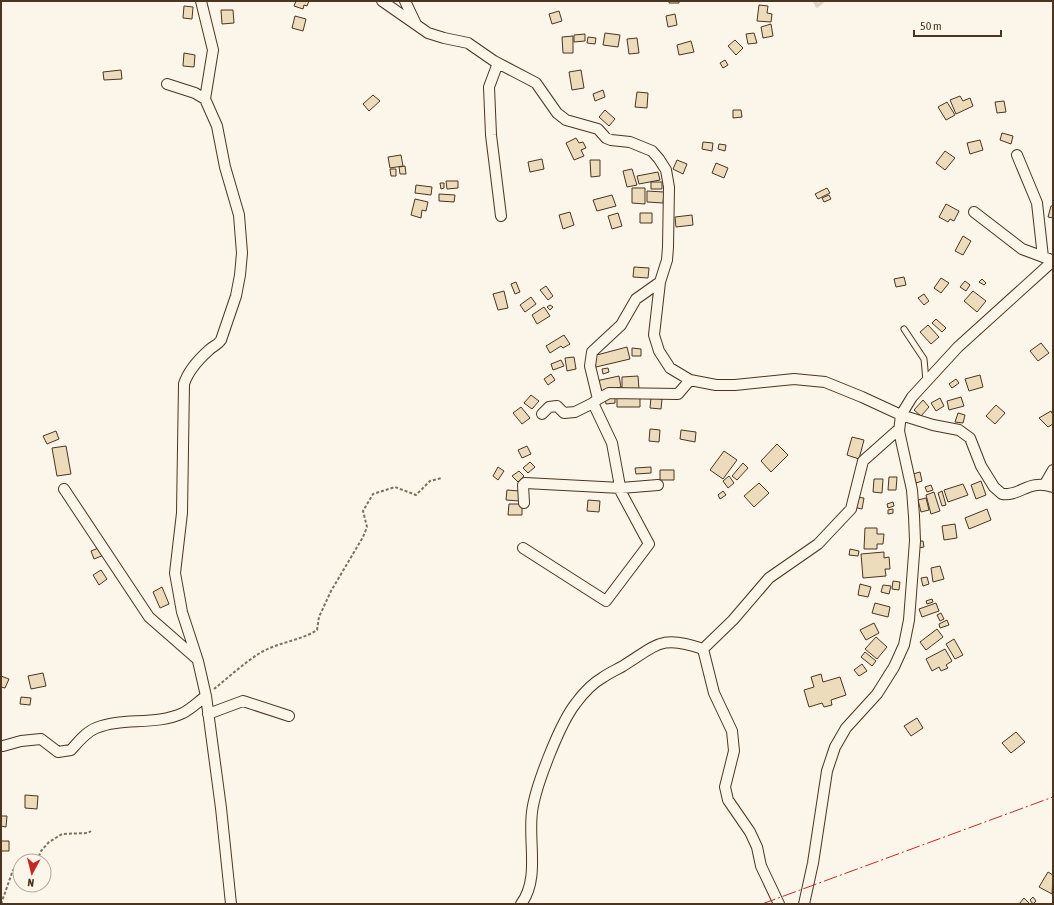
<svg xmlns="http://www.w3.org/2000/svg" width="1054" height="905" viewBox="0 0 1054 905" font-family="'Asap Condensed',sans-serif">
<rect width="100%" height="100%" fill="#fbf6e9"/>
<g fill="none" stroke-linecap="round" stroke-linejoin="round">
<path stroke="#dcd4c6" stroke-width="3.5" d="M815,1L817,6L823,1"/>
</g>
<path fill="#ecdcbc" stroke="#4a3520" d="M296,1H309L307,6L304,5L303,9L294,6Z
M669,1H679V3H669Z
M759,5L768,6L767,13L772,14L771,22L757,21Z
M184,6L193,7L192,19L183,18Z
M221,10H233L234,23L222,24Z
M559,11L562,21L552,24L549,14Z
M675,14L677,25L668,27L666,16Z
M295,16L306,19L303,31L292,28Z
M771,24L773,36L763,38L761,27Z
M605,33L620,35L618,47L603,45Z
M754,33L757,43L748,44L746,34Z
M585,34V41L574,42V35Z
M573,36V53H563L562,37Z
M588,37L596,38L595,44L587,43Z
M637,38L639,53L629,54L627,39Z
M735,40L743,48L736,55L728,46Z
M691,41L694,52L679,55L677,45Z
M184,53L195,55L194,67L183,66Z
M725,60L728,65L723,68L720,63Z
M121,70L122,79L104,80L103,72Z
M581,70L584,88L572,90L569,72Z
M603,90L605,97L595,101L593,94Z
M637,92L648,93L647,108L635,107Z
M373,95L380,101L369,111L363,104Z
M960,96L963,101L970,98L973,106L956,114L950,100Z
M1004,101L1006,112L997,113L995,102Z
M947,102L955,115L946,120L938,107Z
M605,110L615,119L609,126L599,117Z
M733,110H741L742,117L733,118Z
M1002,133L1013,136L1011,144L1000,140Z
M576,138L579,143L583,142L586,148L581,150L584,156L574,160L566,143Z
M980,140L983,150L970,154L967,143Z
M703,142L713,143L712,151L702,149Z
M719,144L726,145L725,151L718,149Z
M945,151L955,158L945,170L936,163Z
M401,155L403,166L390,168L388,157Z
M542,159L544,169L530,172L528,162Z
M590,160H600V176L591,177Z
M677,160L687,164L683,174L673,169Z
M716,163L728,168L724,178L712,173Z
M405,166L406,174H400L399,167Z
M390,169H396V176H391Z
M632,169L637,185L627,187L623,171Z
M658,172L660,180L639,184L637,176Z
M446,181H458V188L447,189Z
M651,182H662V189H651Z
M440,183H444V188L441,189Z
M416,185L432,187L431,195L415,193Z
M632,188H645V204L632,203Z
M827,188L830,193L818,199L815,194Z
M647,191L664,192L663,203L647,202Z
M439,194L455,195L454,202L439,201Z
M612,195L616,206L597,211L593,200Z
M829,195L831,199L824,202L822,198Z
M415,199L428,202L426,211L422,210L421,218L411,215Z
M946,204L959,211L954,221L950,219L948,222L939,217Z
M1051,206H1053V218L1048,217Z
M570,212L574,225L563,229L559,215Z
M618,213L622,226L612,229L608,216Z
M640,213H652V223H640Z
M692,215L693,225L676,227L675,217Z
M963,236L971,241L963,255L955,251Z
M634,267L649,268L648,278L633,277Z
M904,277L906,285L896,287L894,279Z
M941,278L949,283L941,293L934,288Z
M982,279L986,283L984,285L979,282Z
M965,281L970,285L966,291L960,287Z
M516,282L520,292L515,294L511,284Z
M546,286L553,296L548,300L540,290Z
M504,291L508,308L498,310L493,294Z
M973,291L986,301L977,312L964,301Z
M924,294L929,301L924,305L918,298Z
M531,297L536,304L525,312L520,305Z
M550,305L553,307L550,310L547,307Z
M544,307L550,316L537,324L532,315Z
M936,319L946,328L942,332L932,323Z
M928,325L939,337L931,344L920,332Z
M564,335L570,344L563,348L561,346L550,353L546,346Z
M1041,343L1049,353L1038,361L1030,351Z
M627,347L630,359L596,367L593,356Z
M632,348L641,349V356H632Z
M574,357L576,369L567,371L565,358Z
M561,360L564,366L553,370L551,364Z
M608,368L609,372L603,374L602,369Z
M551,374L555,380L548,385L544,379Z
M980,375L983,387L969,391L965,379Z
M619,376L621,387L598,392L596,381Z
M638,376L639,389L622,390V377Z
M956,379L959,383L952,388L949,384Z
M617,394H640V407H617Z
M531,395L539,401L532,409L524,403Z
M615,396V403L606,404L605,398Z
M651,397L662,399L661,409L650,408Z
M961,397L964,406L949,410L947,401Z
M940,398L944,406L936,411L931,403Z
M923,400L929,407L921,416L914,410Z
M996,405L1005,413L995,424L986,416Z
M521,407L530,418L522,424L513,413Z
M1051,411L1053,415V424L1048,427L1039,418Z
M958,413L965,415L963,423L955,422Z
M650,429L660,430L659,442L649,441Z
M681,430L696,432L695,442L680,439Z
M56,431L59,439L47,444L43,436Z
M852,437L864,440L859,459L847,455Z
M777,444L788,455L771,472L761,461Z
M66,446L71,474L57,476L52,448Z
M527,446L531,454L522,458L518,450Z
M724,451L737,460L723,479L710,470Z
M530,462L535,467L528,473L523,468Z
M743,463L748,468L737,480L732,476Z
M498,467L504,471L498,480L493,476Z
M651,467V473L636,474L635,468Z
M660,470H674V480H660Z
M519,471L524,476L518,482L512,476Z
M920,472L922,481L916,483L913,474Z
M729,476L734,483L728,488L723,481Z
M889,477H897L896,490H888Z
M874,479H883L882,493L873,492Z
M981,481L986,495L976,499L971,485Z
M759,483L769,493L754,507L744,496Z
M963,484L968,495L948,502L944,490Z
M931,485L933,490L927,492L925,487Z
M507,490L520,491L519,501L506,500Z
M723,491L726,495L720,499L718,495Z
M942,491L946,505L942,506L938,493Z
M934,492L940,511L931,514L926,495Z
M855,497L864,498L862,509L853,507Z
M926,498L929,510L921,512L918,500Z
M588,500L600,501L599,512L587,511Z
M893,502L894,506L888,508L887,504Z
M509,504H522V515H508Z
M893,509V513L888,514V510Z
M987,509L991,520L969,529L965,518Z
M955,524L957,538L944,540L942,526Z
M865,528H877V534H884L883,544H877V549H864Z
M916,541H923L924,547L917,548Z
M101,547L104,555L94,559L91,551Z
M850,549L859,551L858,556L849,555Z
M884,552V558L889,557L890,569H885L886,576L863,578L861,554Z
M940,566L944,579L933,582L931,568Z
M101,570L107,579L99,585L93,575Z
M927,577L929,584L923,586L921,578Z
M893,581L900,582L899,590L892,589Z
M860,584L871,587L868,597L858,595Z
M883,585L891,586L889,594L881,592Z
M162,587L169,604L160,608L153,592Z
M932,599L933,602L927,604L926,601Z
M875,603L890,607L888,617L872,613Z
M936,603L939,611L922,617L919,609Z
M941,613L944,619L940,621L937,615Z
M947,620L949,625L940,628L939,624Z
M874,623L879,633L866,640L860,630Z
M937,629L943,637L926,650L920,642Z
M876,637L887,647L877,659L865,649Z
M954,639L963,655L955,659L946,644Z
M945,649L952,661L946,665L948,668L941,671L939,667L932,671L926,659Z
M865,652L876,661L872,666L861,657Z
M862,664L867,671L859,676L854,670Z
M43,673L46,686L31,689L28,676Z
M821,674L823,682L840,677L846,695L831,700L832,705L824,707L822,703L809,707L804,690L814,687L811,677Z
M1,676L9,679L5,688L1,687Z
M21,697L31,698L30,705L20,704Z
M917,718L923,728L911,736L904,726Z
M1016,732L1025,742L1011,753L1002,743Z
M25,795L38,796L37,809L25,808Z
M1,816H7L6,827L1,826Z
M1,841H9V851H1Z
M1048,872L1053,875L1052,894L1039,887Z
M1033,897L1036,901L1033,904L1030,900Z
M1024,898L1030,904H1019Z"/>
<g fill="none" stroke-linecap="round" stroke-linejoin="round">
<g stroke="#4a3520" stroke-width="7">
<path id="lane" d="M904,329L924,359L926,381"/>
</g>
<g stroke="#4a3520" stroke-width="12">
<path id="street" d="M201,1L213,50L205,99
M382,1L428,33L444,38L468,43L494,61L536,83L557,113L566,120L598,129L606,138L611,140L630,142L652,151L659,159L666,170L669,187L668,247L667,260L660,282L654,335L659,351L670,368L690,380L716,385H735L794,379L825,382L862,397L901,415L933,425L959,430L970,438L981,466L994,487L1002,494C1022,496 1027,479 1053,487
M405,1L416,24
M498,63L489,87L491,135L501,216
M167,84L195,93L205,99L217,126L225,167L239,215L242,253L240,275L236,296L221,340C218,345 213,346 209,350C199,359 188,371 184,384L182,513L175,573L182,612L198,661L206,696L221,808L231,904
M1017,155L1037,203L1043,257
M974,212L1022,249L1049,259
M598,399L590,366L592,352L621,325L636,299L660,282
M542,414L549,407L557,406L564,413L575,412L593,403
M1045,484L1053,470
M64,489L149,617L197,659
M524,503L523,485L525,483L621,488L658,485
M523,548L606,601L649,544L621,492L612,443L593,403L598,399L609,393L678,394L690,380
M703,649L733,620L769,578L818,544L851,509L863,461L899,429
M208,714L243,701L289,716
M3,746L21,741L41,739L58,752L71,750C78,742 86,732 96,728C122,717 155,726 183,713C191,709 199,701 206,696
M521,904C540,879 528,842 532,812C535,787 560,723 576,703C582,695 593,683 602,678C609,673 616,670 623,666C657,645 661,634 703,649L714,693L732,731L734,751L725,787L728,800L750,832L757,847L761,866L779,904
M804,904L813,863L827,771L835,747L846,728L877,694L894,667L904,645L909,620L915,541L914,516L912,490L899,431L901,415L912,397L958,347L1053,261"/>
</g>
<path stroke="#7f6f5c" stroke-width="2" stroke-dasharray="3 2" stroke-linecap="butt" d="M214,689C229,677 244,663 260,653C278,642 300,641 317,630L319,617L331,591L363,537L367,527L363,511L373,494L395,487L416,495L430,481L442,478
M37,861L41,851L49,842L62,834L88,833L91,831
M1,904L13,870H20"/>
<use href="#lane" stroke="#fbf6e9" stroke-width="5"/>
<use href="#street" stroke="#fbf6e9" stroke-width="10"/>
<path stroke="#c62828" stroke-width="1" stroke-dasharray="14 3 2 3" stroke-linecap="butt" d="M762,904L1053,797"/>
</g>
<rect width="1054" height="905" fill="none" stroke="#4a3520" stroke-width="4"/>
<g transform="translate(32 873) rotate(187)"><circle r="19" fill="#fbf6e9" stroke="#b4a999"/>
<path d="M0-3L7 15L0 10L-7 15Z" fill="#c62828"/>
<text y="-6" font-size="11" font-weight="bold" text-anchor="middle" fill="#4a3520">N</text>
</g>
<path d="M914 30v6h87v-6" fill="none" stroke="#4a3520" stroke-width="2"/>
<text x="920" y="30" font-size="12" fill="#4a3520" stroke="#fbf6e9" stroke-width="3" paint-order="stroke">50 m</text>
</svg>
